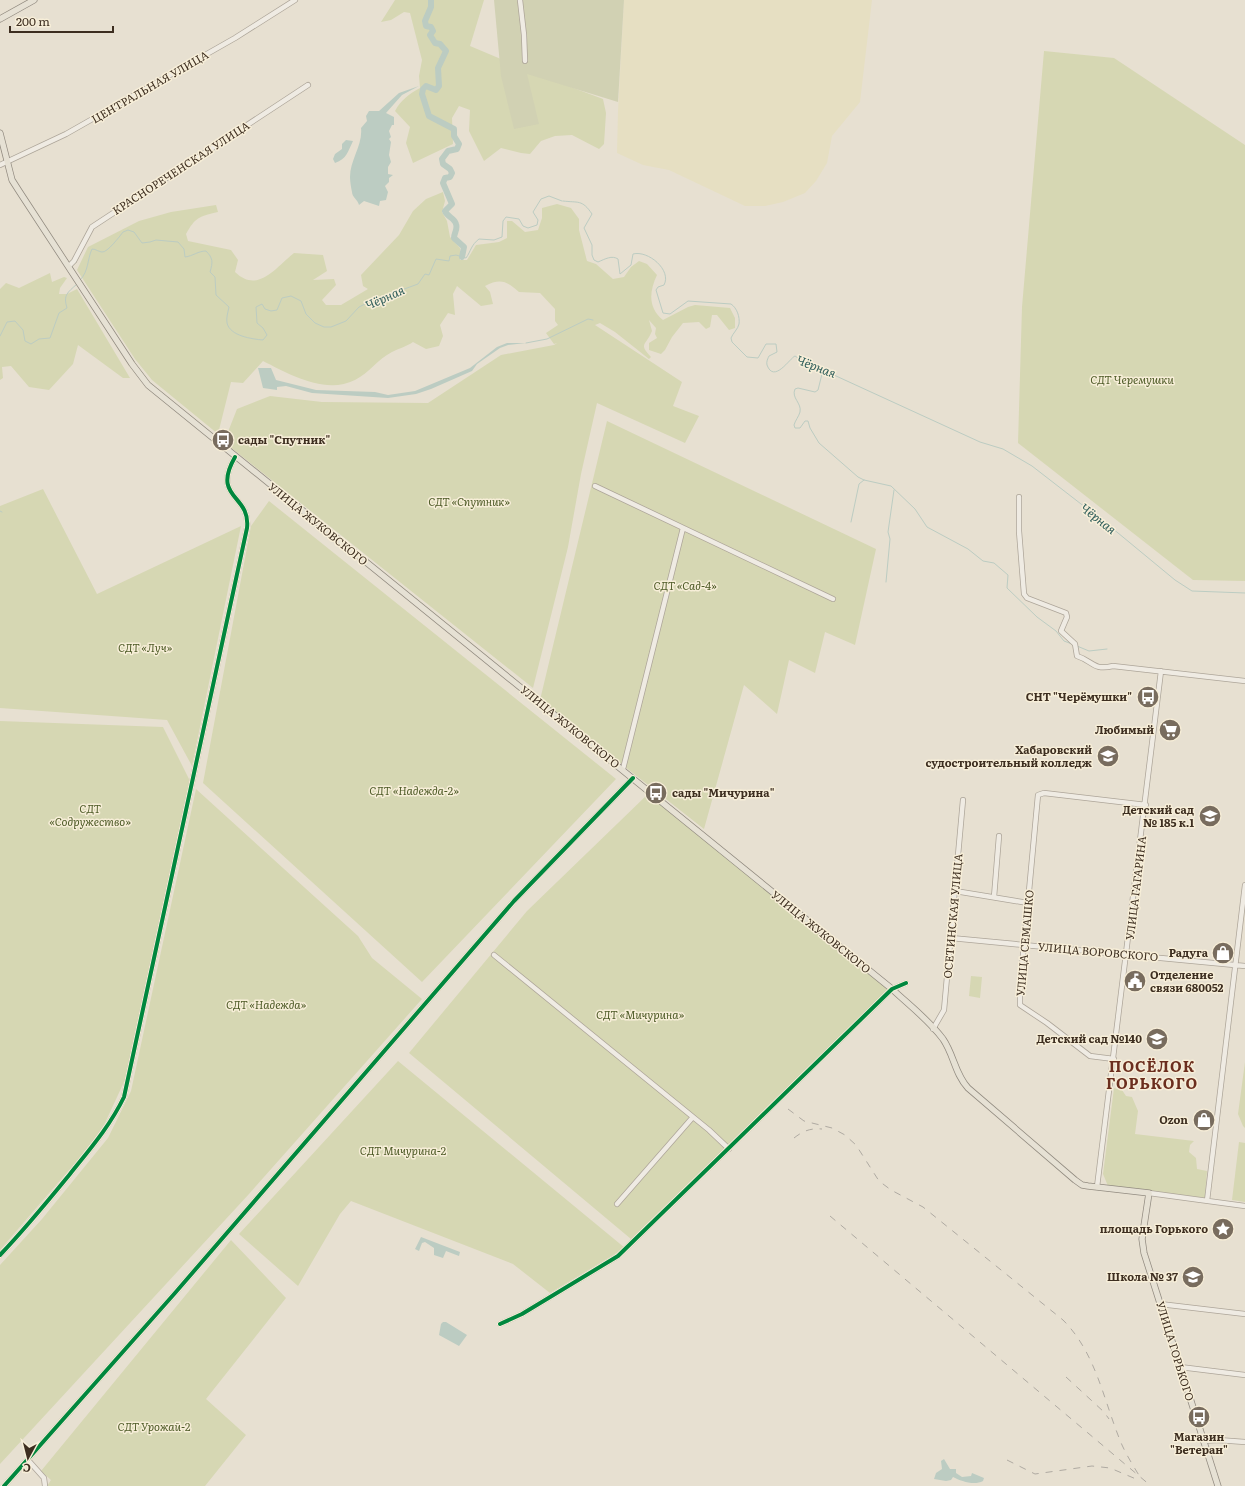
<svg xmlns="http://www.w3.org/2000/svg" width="1245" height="1486" viewBox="0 0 1245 1486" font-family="Literata,serif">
<rect width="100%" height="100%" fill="#e7e0d1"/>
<path fill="#e6dfc2" d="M624,0H872L860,102L832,136L827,163L816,181L805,193L783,202L765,206H745L669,170L643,165L617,153L618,111Z"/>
<path fill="#d6d7b3" d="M395,0H484L470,46L508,62L519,77L528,71L603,99L606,113L604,144L599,149L572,135L555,136L541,141L530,154L521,153L501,148L484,161L469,131L470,110L459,106L452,118L453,144L413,163L406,143L410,127L395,111C401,100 409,94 420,88L419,76L422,60L410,13L404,12L391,20L381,22Z
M1044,51L1114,58L1245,145V581L1193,580L1018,443L1022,307Z
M443,192L445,201L442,212L447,221L450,237L460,248V260H467L476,245L499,242L507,238V221H512L525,232L538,230L542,218V208L557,204L571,208L579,219V230L587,261L596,264L613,279L624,277L631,267L639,261L647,264L657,275C649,292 648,308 663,320L688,307L695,305L730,308L735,318V328L729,330L717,315H712L710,327L706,329L699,322L683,323L672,337L665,350L661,354L649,350V343L657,338L655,334L656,328L649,320L652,331C646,346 638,343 651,357L649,359L615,332L600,323L595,325L682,382L673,406L699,416L685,443L597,403L581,474L568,547L533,688L224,442L237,409L270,396L322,402L428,403L501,355L554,345L557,343L554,344L546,333L558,325L555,321V309L540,293L519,292C507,281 500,278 485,286L490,292L493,304L481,306L457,286L453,294L455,315L448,313L440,325L443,336L439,346L426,349L413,342C406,347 399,348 392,352C378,359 369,373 355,380C325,395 289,374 263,361L243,383L231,382L218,434L152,380L135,359L77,270L88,247L139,221L171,212L216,205L218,212C199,216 195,218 186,234L188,241L231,250L238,260L235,272C258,294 275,268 294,253L323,255L327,271L313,280L334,279L336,285L322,300L326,305H341L368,289L363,286L361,275L399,235L413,211L426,199Z
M50,273L52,282L64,277L67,278L60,288L59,294H67L77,289L130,378H123L78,345L73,364L49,390L29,387L11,366L2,367L3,378L0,380V289L6,283L19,288Z
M607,421L876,549L855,645L825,632L815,673L789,660L777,714L744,685L704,829L540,700Z
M43,489L97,594L241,526L192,766L167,720L0,708V506Z
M269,501L616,779L422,982L203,783L251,526Z
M0,721L163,727L190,781L130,1069L105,1123L94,1141L0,1250Z
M196,789L358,936L372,958L422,999L249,1194L0,1464V1265L42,1219L108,1138L131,1091Z
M648,794L889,989L631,1239L409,1053L527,911Z
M971,976L982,977L980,998L969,996Z
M398,1061L625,1248L550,1293L513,1264L351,1201L340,1214L298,1286L239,1234Z
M1245,1062V1128L1243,1126L1238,1114Z
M1114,1088L1122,1090L1126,1096L1132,1097L1138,1111L1135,1134L1194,1141L1190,1145L1189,1152L1196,1158L1197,1169L1207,1171L1205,1198L1108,1186L1103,1174Z
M1239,1142L1245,1143V1202L1232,1200Z
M231,1240L286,1298L206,1399L246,1435L205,1486H47L51,1480L41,1471Z"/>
<path fill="#d1d1b3" d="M494,0H624L618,102L527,74L539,124L514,129L501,76Z"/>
<path fill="#bcccc2" d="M419,86L402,95L386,113L394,117V125H392L389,131L391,137L389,139L391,142L389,155L391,162L388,167V174L393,175L389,178V182L385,186L388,192L386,200L380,201L379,206L364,201L359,205C358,200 352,197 352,192C351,188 350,181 350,177C350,160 363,145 361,128L367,121L366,116L369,111H379L399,93Z
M346,140L353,141C348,151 347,159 335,163L333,159L335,154L342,149V144Z
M507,343H526L508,345L500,348L477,364L472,371L431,389L416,394L388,398L312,393L286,386L277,387V390L263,388L258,368H271L276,380L316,390L375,392L388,395L415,391L470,368L497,347Z
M421,1237L460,1252L459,1256L446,1251L443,1258L434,1255V1248L425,1242L422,1243L419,1251L415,1249Z
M443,1322H446L467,1335L459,1346L439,1335L441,1324Z
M944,1459L950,1469H956V1473L962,1477L971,1476L972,1473L984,1478L983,1481C974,1486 961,1481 953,1477L951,1480L946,1481L934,1479L936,1473L942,1469L941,1461Z"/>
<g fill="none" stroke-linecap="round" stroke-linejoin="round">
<path stroke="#bcccc2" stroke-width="1" d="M563,201C578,203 582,199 592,214L584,228L592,245V255L594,260L598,262C605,259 612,255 618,259L620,274L631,265L633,254C648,250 672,270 664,285L658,287L656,290L663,313L670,314L688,301L731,304C737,308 740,317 739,324C738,329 733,333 731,338L732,342L747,357L758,358L766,344H776L777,352L769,356C768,358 766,362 767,365C774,384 790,358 795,356L804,362L819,366L823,370L980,442L1003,449L1032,466L1112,528L1175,580L1192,591L1245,593
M80,280C89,271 87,260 92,249C96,249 99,252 102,252C107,253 120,236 123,232L128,230L134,232L142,243L150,242L156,240L178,242L184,249L185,257C193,256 198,251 206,251C213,258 213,262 210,272L215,277L216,295L229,307C228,312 226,318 227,323C230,336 252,339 263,340L267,335L263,328L257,323L256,307L262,304L265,309L271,311L277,310L282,298L291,296L301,301L306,314L315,323L324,327H331L346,321L359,307L369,302L418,284L425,274L429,275L436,259L449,261L450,256L456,255L466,258C471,251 471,245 479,239L494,240L502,237L503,221L506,217L519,219L523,226L528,228L537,225L538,220L533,212L541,199L549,196L562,201
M0,336L7,322L15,321L23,330L25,341L31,344L39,339L50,338L59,313L67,308C63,295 67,293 77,284
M526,343L547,339L588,319L593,320
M823,370L818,390L815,392L798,388L795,389C791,398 802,403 800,412C799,416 795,421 794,425L795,428H800L805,421H808L810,428L819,443L858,477L864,480L891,486L915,509L927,527L968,549L983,561L994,563L1008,575L1007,588L1037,617L1056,631L1064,641L1072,644
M0,511L2,512
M851,522L859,484L864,480
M886,582L890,539L888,532L894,490
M1077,646L1089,651L1107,649"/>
<path stroke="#bcccc2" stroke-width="6" d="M431,0V7L425,21L426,26L431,27L433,31L430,35L435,43L440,44L446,51L438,68L439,86L436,90L426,86L423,89L422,94L429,116L454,129V136L459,144L457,149L448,151L442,159L443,164L450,169L452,173L450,177L445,178L443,183L452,204L445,211C447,217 455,218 456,224C458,229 454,233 454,238L464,247L462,257"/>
<g stroke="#ada599" stroke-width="6">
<path id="minor" d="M520,0L524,35L525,61
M0,165L66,134L235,38L295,0
M69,266L74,261L92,227L308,85
M595,486L833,599
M1019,497V531L1024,594L1027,598L1066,613L1067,617L1061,631L1075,644L1077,656C1093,661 1093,671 1113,666L1245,681
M623,769L683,528
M955,891L1028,903
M994,897L999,836
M951,938L1245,966
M494,955L709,1130L729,1149
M933,1029L944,1010L963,800
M1114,1059L1090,1056L1047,1023L1020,1005V987L1038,795L1044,793L1146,805
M1097,1187L1161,671
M1149,1193L1245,1206
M1207,1201L1245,885
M617,1204L693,1117
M0,1255C25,1229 47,1202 70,1174C90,1149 110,1126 124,1097L247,528C251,494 211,499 235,457
M1160,1304L1245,1314
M500,1324L522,1314L618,1256L892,989L906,983
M1180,1367L1245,1375
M1203,1441L1218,1440L1245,1442
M28,1460L44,1478L45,1486
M4,1486L175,1293L514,901L633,778"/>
</g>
<g stroke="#928b80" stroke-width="7">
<path id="major" d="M0,19L34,0
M0,133L12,180L19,191L132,364L148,385L892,989C909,1005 929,1020 943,1039C954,1055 955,1074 968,1088L1075,1180L1082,1185L1088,1186L1149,1193L1142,1239L1144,1253L1218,1486"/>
</g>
<use href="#minor" stroke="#efebe3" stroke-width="4.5"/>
<use href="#major" stroke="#e6e1d4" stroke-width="5.5"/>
<path stroke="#afaaa2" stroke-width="1" stroke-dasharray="7 7" stroke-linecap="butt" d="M788,1109L804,1121L832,1128L845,1135L856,1145L879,1181L891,1190L923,1207L1063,1320C1097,1354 1104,1403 1122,1445C1127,1456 1134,1467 1140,1477
M794,1138C803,1131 810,1128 822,1129
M830,1216L1151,1486
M1066,1377L1104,1412L1109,1419
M1007,1460L1035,1474L1092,1466L1110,1468L1136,1479"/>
<g stroke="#f7eed8" stroke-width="6">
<path id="cycleway" d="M0,1255C25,1229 47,1202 70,1174C90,1149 110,1126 124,1097L247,528C251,494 211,499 235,457
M500,1324L522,1314L618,1256L892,989L906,983
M4,1486L175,1293L514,901L633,778"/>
</g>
<use href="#cycleway" stroke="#00873e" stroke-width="4"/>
</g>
<defs>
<g id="bus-disc" transform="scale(1.15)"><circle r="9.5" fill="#786c5e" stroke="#f7eed8"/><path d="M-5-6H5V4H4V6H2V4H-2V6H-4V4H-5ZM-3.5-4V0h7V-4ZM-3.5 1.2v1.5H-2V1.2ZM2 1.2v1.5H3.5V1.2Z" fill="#fff"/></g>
<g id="supermarket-disc" transform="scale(1.15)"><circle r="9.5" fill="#786c5e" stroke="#f7eed8"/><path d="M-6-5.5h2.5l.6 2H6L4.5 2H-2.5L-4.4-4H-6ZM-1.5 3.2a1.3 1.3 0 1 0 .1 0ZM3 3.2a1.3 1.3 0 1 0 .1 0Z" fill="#fff"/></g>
<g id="university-disc" transform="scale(1.15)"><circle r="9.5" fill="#786c5e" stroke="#f7eed8"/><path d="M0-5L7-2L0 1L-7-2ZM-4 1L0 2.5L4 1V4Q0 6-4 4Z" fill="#fff"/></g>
<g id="school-disc" transform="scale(1.15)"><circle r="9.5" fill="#786c5e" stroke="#f7eed8"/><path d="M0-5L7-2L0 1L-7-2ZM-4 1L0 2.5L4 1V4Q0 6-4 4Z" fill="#fff"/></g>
<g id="shop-disc" transform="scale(1.15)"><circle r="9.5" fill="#786c5e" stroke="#f7eed8"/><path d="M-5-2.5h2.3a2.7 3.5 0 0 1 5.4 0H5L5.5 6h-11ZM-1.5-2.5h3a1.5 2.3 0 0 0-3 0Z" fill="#fff"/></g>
<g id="civic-disc" transform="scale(1.15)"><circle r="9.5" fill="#786c5e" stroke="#f7eed8"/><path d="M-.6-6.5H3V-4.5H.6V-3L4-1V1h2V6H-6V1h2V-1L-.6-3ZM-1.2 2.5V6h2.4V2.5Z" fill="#fff"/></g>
<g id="sight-disc" transform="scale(1.15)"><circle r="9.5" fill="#786c5e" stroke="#f7eed8"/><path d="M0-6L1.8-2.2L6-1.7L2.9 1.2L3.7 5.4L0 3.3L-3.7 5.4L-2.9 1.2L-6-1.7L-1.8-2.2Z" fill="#fff"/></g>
</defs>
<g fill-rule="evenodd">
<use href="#bus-disc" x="223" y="440"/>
<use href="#bus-disc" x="1148" y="697"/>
<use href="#supermarket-disc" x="1170" y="730"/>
<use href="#university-disc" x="1108" y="756"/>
<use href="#bus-disc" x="656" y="793"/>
<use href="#school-disc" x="1210" y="816"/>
<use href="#shop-disc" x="1223" y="953"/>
<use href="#civic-disc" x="1135" y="981"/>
<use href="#school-disc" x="1157" y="1039"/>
<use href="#shop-disc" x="1204" y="1120"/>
<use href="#sight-disc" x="1223" y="1229"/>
<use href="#school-disc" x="1193" y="1277"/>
<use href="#bus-disc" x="1199" y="1417"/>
</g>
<g text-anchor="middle" stroke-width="3" stroke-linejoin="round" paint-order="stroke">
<g font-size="11" fill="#3d2e20" stroke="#f7eed8">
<text transform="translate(150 87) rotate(-30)" y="4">ЦЕНТРАЛЬНАЯ УЛИЦА</text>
<text transform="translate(181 168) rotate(-33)" y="4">КРАСНОРЕЧЕНСКАЯ УЛИЦА</text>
<text transform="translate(318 524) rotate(39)" y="4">УЛИЦА ЖУКОВСКОГО</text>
<text transform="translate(570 727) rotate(39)" y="4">УЛИЦА ЖУКОВСКОГО</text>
<text transform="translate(1136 888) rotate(-83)" y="4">УЛИЦА ГАГАРИНА</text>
<text transform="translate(953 916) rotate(-85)" y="4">ОСЕТИНСКАЯ УЛИЦА</text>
<text transform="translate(821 932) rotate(39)" y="4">УЛИЦА ЖУКОВСКОГО</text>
<text transform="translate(1025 943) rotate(-85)" y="4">УЛИЦА СЕМАШКО</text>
<text transform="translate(1098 952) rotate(5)" y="4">УЛИЦА ВОРОВСКОГО</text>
<text transform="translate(1175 1351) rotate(73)" y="4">УЛИЦА ГОРЬКОГО</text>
</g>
<g font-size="11" font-style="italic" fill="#4d5a26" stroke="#f7eed8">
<text x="1132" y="384">СДТ Черемушки</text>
<text x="469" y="506">СДТ «Спутник»</text>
<text x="685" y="590">СДТ «Сад-4»</text>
<text x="145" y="652">СДТ «Луч»</text>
<text x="414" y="795">СДТ «Надежда-2»</text>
<text x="90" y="813">СДТ<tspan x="90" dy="13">«Содружество»</tspan></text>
<text x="266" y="1009">СДТ «Надежда»</text>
<text x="640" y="1019">СДТ «Мичурина»</text>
<text x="403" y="1155">СДТ Мичурина-2</text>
<text x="154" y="1431">СДТ Урожай-2</text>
</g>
<g font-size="11" font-weight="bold" fill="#3d2e20" stroke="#f7eed8" text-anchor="end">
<text x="238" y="444" text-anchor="start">сады "Спутник"</text>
<text x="1132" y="701">СНТ "Черёмушки"</text>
<text x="1154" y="734">Любимый</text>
<text x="1092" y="754">Хабаровский<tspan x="1092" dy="13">судостроительный колледж</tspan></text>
<text x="672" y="797" text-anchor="start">сады "Мичурина"</text>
<text x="1194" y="814">Детский сад<tspan x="1194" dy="13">№ 185 к.1</tspan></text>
<text x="1208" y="957">Радуга</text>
<text x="1150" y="979" text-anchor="start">Отделение<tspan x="1150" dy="13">связи 680052</tspan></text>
<text x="1142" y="1043">Детский сад №140</text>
<text x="1188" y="1124">Ozon</text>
<text x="1208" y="1233">площадь Горького</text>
<text x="1178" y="1281">Школа № 37</text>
<text x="1199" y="1441" text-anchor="middle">Магазин<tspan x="1199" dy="13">"Ветеран"</tspan></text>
</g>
<g font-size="12" font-style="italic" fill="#2f5d5a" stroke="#f7eed8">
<text transform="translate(385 298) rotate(-24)" y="4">Чёрная</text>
<text transform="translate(816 367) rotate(21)" y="4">Чёрная</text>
<text transform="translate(1098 519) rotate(38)" y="4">Чёрная</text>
</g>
<g font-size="15" font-weight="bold" letter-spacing="1" fill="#6b2e1e" stroke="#f7eed8">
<text x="1152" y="1072">ПОСЁЛОК<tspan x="1152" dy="17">ГОРЬКОГО</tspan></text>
</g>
</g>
<g transform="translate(28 1458) rotate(187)" stroke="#f7eed8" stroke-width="3" paint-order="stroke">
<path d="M0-3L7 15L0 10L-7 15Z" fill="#3d2e20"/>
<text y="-6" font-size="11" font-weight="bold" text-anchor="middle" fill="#3d2e20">С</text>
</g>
<path d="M10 26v6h103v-6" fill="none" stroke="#3d2e20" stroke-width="2"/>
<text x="16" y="26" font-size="12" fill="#3d2e20" stroke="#f7eed8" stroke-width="3" paint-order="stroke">200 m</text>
</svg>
